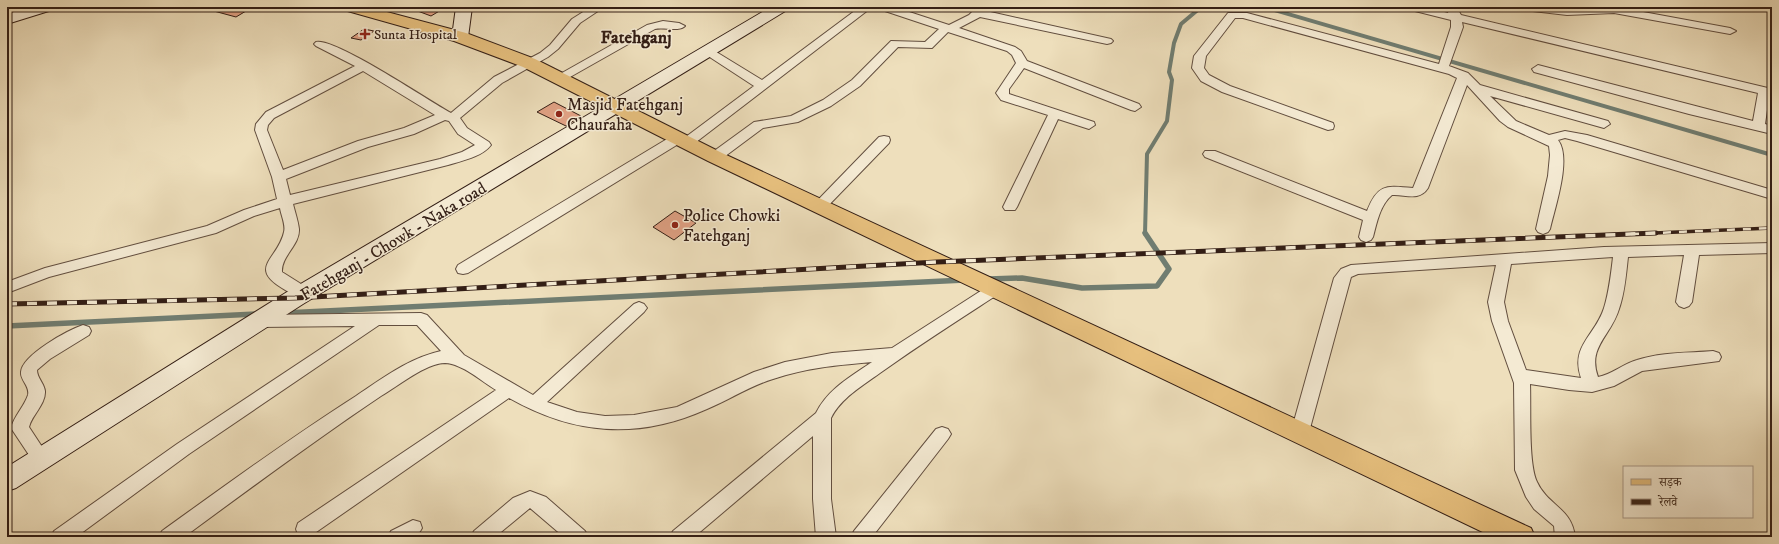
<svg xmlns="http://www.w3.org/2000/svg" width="1779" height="544" viewBox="0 0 1779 544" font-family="'IM FELL DW Pica','Noto Serif Devanagari',serif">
<rect width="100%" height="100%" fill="#eedfbc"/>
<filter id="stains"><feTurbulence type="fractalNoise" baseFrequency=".005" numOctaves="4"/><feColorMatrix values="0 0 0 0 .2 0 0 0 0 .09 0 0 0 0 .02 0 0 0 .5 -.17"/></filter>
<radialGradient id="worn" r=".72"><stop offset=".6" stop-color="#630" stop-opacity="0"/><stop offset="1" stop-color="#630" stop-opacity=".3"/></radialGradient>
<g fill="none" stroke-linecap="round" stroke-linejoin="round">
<path stroke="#707d71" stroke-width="4" d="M1264,7L1772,155
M1145,234L1147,154L1167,121L1172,80L1169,72L1174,43L1181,24L1200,8L1205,7"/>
<path stroke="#707d71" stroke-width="5.5" d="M989,279L1022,278L1082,288L1157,286L1169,269L1145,233
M284,313L965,280
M7,326L258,314"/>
</g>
<path fill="#e1a285" stroke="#331e15" d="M199,7H245L251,8L236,17Z
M421,7H446L431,16L415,10Z
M364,29L374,31L361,40L351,38Z
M554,102L581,116L566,126L537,112Z
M675,211L696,223L674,240L653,227Z"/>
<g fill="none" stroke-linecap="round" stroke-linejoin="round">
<g stroke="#624e3f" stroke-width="2">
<path id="street" d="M591,7H604L580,23L558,49L548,57L502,83L460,118L467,128L489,142L491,145C482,157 461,161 448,165L293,204C295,212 298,221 299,229C300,245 281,256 282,272L309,289L312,293L309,297C301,300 295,295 287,291C245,268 278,260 284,232C286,225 281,215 280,208L254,216L216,233L49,277L7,293V282L45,268L207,226L244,210L277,199L272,177L255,130L256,124L266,112L355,66L316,46L314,44L316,42C334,37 429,101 451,113L494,77L540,53L550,45L572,19ZM363,71L435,115L404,128L358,141L283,170L267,130L268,125L274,118ZM445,120L449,121L458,134L475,145L462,152L440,159L290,195L286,179L368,147L414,134Z
M755,7H769L779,13L773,16Z
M860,7H872L691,146L686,147L680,143L468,273L463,274L458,273L456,269L458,265L672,136L677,135L683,139L754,86L705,54L703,52L705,50H713L762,80Z
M878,7H894L949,25L969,15L977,7H988L986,11L1111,39L1113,41L1111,43L1107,44L980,17L959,28L1015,47L1021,51L1027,61L1139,104L1141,107L1135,111L1131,110L1024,68L1009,89V94L1094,122L1095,125L1089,129L1058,119L1017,207L1015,210H1005L1003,207L1048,115L1001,100L996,93L1016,63L1012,55L1007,51L948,32L932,48L898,47L860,86L831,106L798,122L763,128L720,160H710L708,157L710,154L754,122L791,116L823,100L852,80L891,41L925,42L939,29L879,9Z
M1406,7H1425L1448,13L1449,8H1457L1461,15L1772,89V97L1769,96L1765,124L1772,126V134L1689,114L1534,72L1532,69L1538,65L1753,121L1758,93L1462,22L1463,27L1449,66L1468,73L1480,85L1608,121L1610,124L1604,128L1490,96L1516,121L1549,135L1565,131L1587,135L1772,190V199L1577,141L1565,138L1558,140C1572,158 1555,207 1550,229L1548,232L1543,234L1538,232L1536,229L1548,176L1550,155L1549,146L1508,127L1500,121L1467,85L1428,188C1419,202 1405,194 1392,195C1380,205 1377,222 1373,237L1371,240L1366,242L1361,240L1359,237L1363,220L1205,157L1203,154L1205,151H1215L1367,211C1378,183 1387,186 1413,188L1457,78L1449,74L1243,18H1235L1206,56L1204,68L1209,75L1230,86L1333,123L1334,126L1333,129L1328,130L1222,92L1201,81L1192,68L1194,56L1228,13H1247L1439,64L1451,27V20L1407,9Z
M1519,7L1567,9L1616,7L1730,28L1736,31L1730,34L1614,13L1567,15L1524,10Z
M663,21L679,23L685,26C679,32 664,27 655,29L563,81L559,82L553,78L647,25Z
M884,136L889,137L890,140L889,143L824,210H814L812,207L814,204L879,137Z
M1772,243V253L1699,255L1692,302L1689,306L1684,308L1679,306L1676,302L1684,255L1628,257C1626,274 1625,292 1619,309C1611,336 1587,347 1598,377C1611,375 1623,364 1637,360C1661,352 1688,353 1713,351L1719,353L1721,357L1719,361L1642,371L1614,386L1592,392L1569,390L1530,384C1531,407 1528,463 1537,482C1548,506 1572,508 1575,537H1555L1554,526L1534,509L1526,497L1515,470L1514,383L1492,321L1488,302L1496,265L1358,274L1351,277L1309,432L1306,437L1300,439L1294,437L1291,432L1334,278L1341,269L1351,265L1604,247ZM1613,257C1611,274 1609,292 1604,308C1595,336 1570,346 1581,378L1526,370L1508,321L1504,302L1511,264Z
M995,284L1000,285L1003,289L1000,293C960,319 919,345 880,373C862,386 841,398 831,418V499L836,537H816L813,499V436L694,537H670L673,531L816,413C828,389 850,377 872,362C838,365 805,368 773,379C750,386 729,400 707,409C638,440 574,435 509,398L312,535L306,537L298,535L296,529L298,523L496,390C481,381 463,364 445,363C426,363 398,386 381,396C314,441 249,489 184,537H159L162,531C226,485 290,438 356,396C383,378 409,358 441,351L417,325H379L189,454L76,537H51L54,531L177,444L355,326L259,327L253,325L251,321L253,317L259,315L421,313L427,315L464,355L533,395L634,304L639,302L644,304L647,308L644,312L547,402L577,412L605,416L634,415L677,407L754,372L785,362L832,353L892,348L990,285Z
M83,325L89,327L91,331L89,335L50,359L37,370C37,378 44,383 45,391C46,404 32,415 29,427L50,459L47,464L41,467L35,464L11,428C14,416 24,407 28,395C30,386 20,380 21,372C22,355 68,330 83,325Z
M942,427L948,429L951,434L948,439L872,537H851L854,531L936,429Z
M530,491L546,497L585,531L588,537H564L530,508L495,537H471L474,531L513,498Z
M413,520L420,522L422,528C416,541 401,537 388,537L391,531Z"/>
</g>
<g stroke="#331e15" stroke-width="2">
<path id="secondary" d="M31,7H55L52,10L7,24V14Z
M456,7H472L468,37L466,40H454L452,37Z
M771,7H790L787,10L303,304L16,488L7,491V467L287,292Z"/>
</g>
<g stroke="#331e15" stroke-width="2">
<path id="primary" d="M342,7H368L466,33L535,59L722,153L1531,528L1535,537H1493L708,161L523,67L454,41L344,10Z"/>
</g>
<use href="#street" fill="#f4ead3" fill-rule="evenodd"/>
<use href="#secondary" fill="#f4ead3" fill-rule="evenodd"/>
<use href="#primary" fill="#e7c07e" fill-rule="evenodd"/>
<g stroke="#331e15" stroke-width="3.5">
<path id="rail-far1" d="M1631,234L1772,228"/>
</g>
<g stroke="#331e15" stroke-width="5">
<path id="rail" d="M7,304L295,298L937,262L1656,233"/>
</g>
<use href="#rail-far1" stroke="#f4ead3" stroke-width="2.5" stroke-dasharray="8" stroke-linecap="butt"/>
<use href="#rail" stroke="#f4ead3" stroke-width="3.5" stroke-dasharray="10" stroke-linecap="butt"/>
</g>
<g fill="#8f2418" stroke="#f4ead3" stroke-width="1.5">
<path d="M363 28h4v4h4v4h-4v4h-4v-4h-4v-4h4z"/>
<circle cx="559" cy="114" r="4"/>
<circle cx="675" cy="225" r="4"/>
</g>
<g text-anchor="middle" stroke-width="3" stroke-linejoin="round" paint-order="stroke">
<g font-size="14" fill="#331e15" stroke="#f4ead3" text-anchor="start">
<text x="374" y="39">Sunta Hospital</text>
</g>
<g font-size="17" fill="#331e15" stroke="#f4ead3" text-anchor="start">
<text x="567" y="110">Masjid Fatehganj<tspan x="567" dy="20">Chauraha</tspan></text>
<text x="683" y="221">Police Chowki<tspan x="683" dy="20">Fatehganj</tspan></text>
</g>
<g font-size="17" fill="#331e15" stroke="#f4ead3">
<text transform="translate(393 241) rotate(-31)" y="6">Fatehganj - Chowk - Naka road</text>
</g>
<g font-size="18" font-weight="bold" fill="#331e15" stroke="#f4ead3">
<text x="636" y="43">Fatehganj</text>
</g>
</g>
<rect width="1779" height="544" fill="none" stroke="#eedfbc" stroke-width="24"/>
<rect x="8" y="8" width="1763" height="528" fill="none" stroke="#331e15" stroke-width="2"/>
<rect x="12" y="12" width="1755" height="520" fill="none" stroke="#331e15"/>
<rect x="1623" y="466" width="130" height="52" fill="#f4ead3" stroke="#a79887"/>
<rect x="1631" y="479" width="20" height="6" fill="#e7c07e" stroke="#a79887"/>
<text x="1659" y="486" font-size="12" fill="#331e15">सड़क</text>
<rect x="1631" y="499" width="20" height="6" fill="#331e15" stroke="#a79887"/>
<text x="1659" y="506" font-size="12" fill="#331e15">रेलवे</text>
<rect width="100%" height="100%" filter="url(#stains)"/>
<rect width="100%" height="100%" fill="url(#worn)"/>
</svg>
